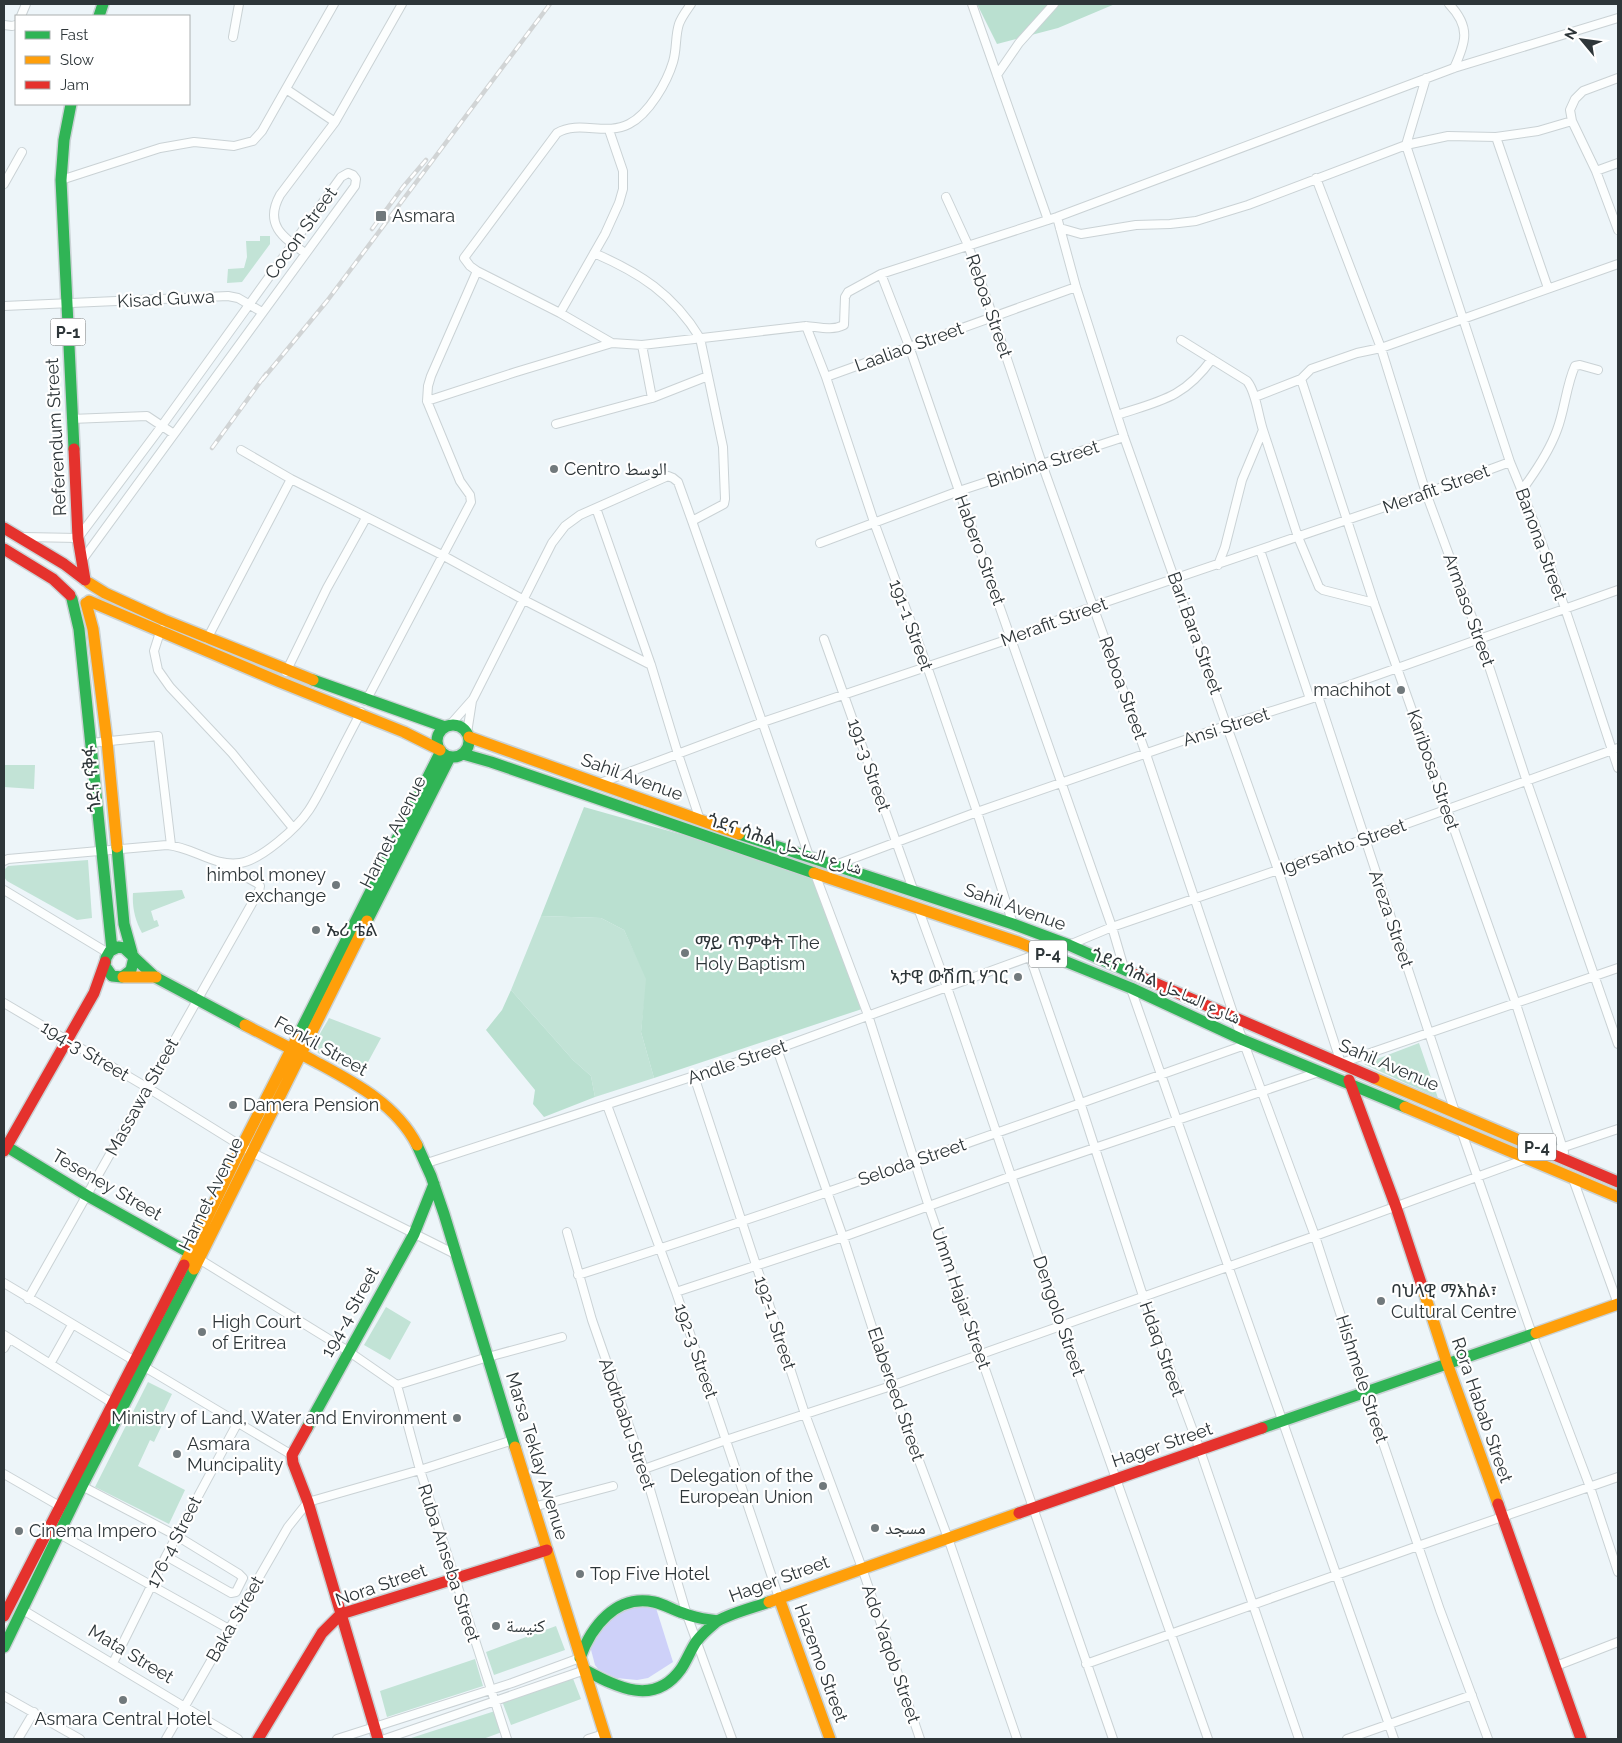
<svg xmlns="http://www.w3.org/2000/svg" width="1622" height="1743" viewBox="0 0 1622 1743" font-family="Raleway,'Noto Naskh Arabic','Noto Sans Ethiopic',sans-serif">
<rect width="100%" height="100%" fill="#edf5f9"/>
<path fill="#c2e3d6" d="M260,236H270V244L242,282L227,283L228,269L244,268L247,257L246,241H260Z
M4,765H35L34,789L4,787Z
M88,860L92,918L77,920L7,881L4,877V870L8,866Z
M182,890L185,898L151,911L154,921L157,920L159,926L142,933C135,920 132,907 133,893Z
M541,916L601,918L624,930L647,979L641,1032L654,1078L595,1097L591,1076L573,1060L511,990Z
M329,1018L381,1038L361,1075L318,1053C312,1042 324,1028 329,1018Z
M1419,1043L1438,1098L1364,1064Z
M386,1307L411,1322L390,1360L364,1345Z
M148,1382L172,1394L159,1421L163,1423L154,1442L150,1440L138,1466L185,1490L169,1524L95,1487Z
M556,1626L565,1650L494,1675L486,1652Z
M475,1659L483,1686L387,1717L380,1691Z
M572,1676L581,1699L511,1725L502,1701Z
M495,1711L502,1732L483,1739H408Z"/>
<path fill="#bae0d0" d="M977,4H1115L1058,28L997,44Z
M584,807L815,872L862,1009L654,1078L641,1032L646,979L624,930L601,918L541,916Z
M511,990L573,1060L591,1076L595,1097L544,1117L533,1104L535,1090L486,1030L502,1010Z"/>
<path fill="#ced1f9" d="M645,1604L656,1608L673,1662L648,1678L637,1680L616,1678L598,1669L595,1665L590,1646L593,1636L618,1610Z"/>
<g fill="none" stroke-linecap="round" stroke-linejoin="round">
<g stroke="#cad2d5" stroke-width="10">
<path id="street" d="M972,4L1048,220
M1449,4C1471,27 1466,42 1454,68
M21,16L26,4
M4,25L12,26L16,25
M233,37L239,4
M997,75L1019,43L1054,4
M1426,78L1406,145L1510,462C1552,562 1584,666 1618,768
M1618,78L1583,91L1575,99L1570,110L1572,121L1596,171L1618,230
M286,89L335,122
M1496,137L1548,288
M1596,171L1618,163
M1316,178L1381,348L1426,493L1480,639L1527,782L1618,1044
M61,180L160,148L194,142L234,146L253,141L262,131L334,4
M4,184L22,152
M946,197L968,245L993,317L1042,464L1146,754L1235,1019L1315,1236L1366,1393L1440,1610L1488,1739
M1057,217L1076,287L1124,437L1278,870L1341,1063
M1060,228L1081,234L1136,225L1170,224L1196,221L1248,205L1406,145L1448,136L1496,137L1538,131L1572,121
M305,253C282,237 264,224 280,195L335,122L402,4
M594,253C640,273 673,294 700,338L723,447L725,499L724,504L692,521
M477,271L470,266L464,258L557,133C579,120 606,136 629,124C649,114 667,82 673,62C677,49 675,36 679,24C682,16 687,10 691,4
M881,274L909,346L959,491L1112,927L1124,968
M4,306L228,296L238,298L262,312
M560,313L605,234L619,203L623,189V171L609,130
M806,326L826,377L874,522L927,666L977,812L1013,924
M1181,340L1247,381C1256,392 1258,415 1263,430
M642,345L652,398
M826,377L1076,287
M1301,379L1374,603L1516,1004L1564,1152
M1255,397L1301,379L1311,369L1357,353L1381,348L1618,264
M427,401L428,386L431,376L477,271L560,313L612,343
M1117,415C1160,401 1184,398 1212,359
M71,419L147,416L174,434
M556,424L652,398L708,376
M241,450L291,479L442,555L522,599L651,665
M1522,490C1536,471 1549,452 1557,430C1565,409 1566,386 1575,366L1580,365L1598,370
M596,508L651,665L678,754L700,820
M24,537L78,538L161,427L341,177L348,173L353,175L356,179L355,186L83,559
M820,543L959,491L1124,437
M1260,550L1310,699
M1218,565L1225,547L1242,480L1263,430L1298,537L1319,587L1323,590L1374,603
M161,629L154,651L158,670L170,687L232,753L293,828
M207,639L291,479
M824,639L914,892
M286,672L327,588L366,518
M1318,696L1455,1112
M366,701L471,502L470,495L460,481L427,401L516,372L612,343L642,345L806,326C819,327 832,331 844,325L845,297L848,292L881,274L1057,217L1454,68L1618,18
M450,725L473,699L552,543L565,526L580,515L668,476L673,478L678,482L692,521L809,856
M467,733L472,701
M91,743L158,736L171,845
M600,783L763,722L1012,638L1094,606L1426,493L1510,462
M4,861L8,859L167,845C193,847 214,867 240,863C261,860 297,828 309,810C317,798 324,783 331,770C341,750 351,731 361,712
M838,864L977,812L1228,725L1310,699L1618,590
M815,874L868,1015L929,1207L1113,1739
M4,890L108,953
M918,908L947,987L1062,1326L1208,1739
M1030,957L1080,1102L1143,1296L1200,1450L1299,1739
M1131,989L1394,1739
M4,1003L148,1088L251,1152L457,1255
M777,1049L843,1237L891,1386L948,1538L1017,1739
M1341,1063L1618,968
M694,1076L805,1414L862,1568L920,1739
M607,1105L676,1292L779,1598
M1461,1130L1532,1334L1590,1487L1618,1572
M1549,1152L1618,1129
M427,1163L777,1049L1043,952L1069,945L1112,927L1278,870L1618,748
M1573,1179L1618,1304
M567,1232L592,1320L644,1469L687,1615L732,1739
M199,1259L348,1351L397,1385
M578,1275C802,1204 1023,1123 1245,1045
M4,1283L292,1455
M676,1292L843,1237L1012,1176L1319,1072
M28,1299L259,891L260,886L257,883L222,864
M4,1335L114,1404
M4,1348L9,1339
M50,1364L72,1325
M397,1385L420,1470L507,1739
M397,1385L488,1357L562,1337
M644,1469L726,1440L891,1386L1315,1236L1526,1159
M4,1474L63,1508
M80,1485L177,1536L239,1574L243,1578L236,1592L231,1593L166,1556
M533,1507L613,1486
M56,1532L229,1629
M23,1610L238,1739
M113,1663L166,1556L238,1422
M1086,1664L1418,1546L1618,1477
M1556,1666L1618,1642
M4,1696L80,1739
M18,1739L34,1712
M166,1739L288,1527L308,1502L420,1470L513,1440
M337,1739L512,1683L580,1658
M385,1739L585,1670
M588,1739L604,1734
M1347,1739L1472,1695"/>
</g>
<g stroke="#cad2d5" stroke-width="14">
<path id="fast" d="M99,16L103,4
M71,104L64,140L61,180L74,449
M72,599L79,629L112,950
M313,680L445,727
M437 741a16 16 0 1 1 32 0a16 16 0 1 1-32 0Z
M463,754L491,762L814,873
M739,834L1013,924L1069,945L1134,974
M117,847L124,924L132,953
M367,921L450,757
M1052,956L1131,988L1243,1040L1405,1107
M134,957L131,970L122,977L112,976L105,966L106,958L110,951L118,947L124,948L155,977L245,1025
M297,1038L441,751
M4,1145L86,1195L197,1257
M417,1145L431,1176L444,1214L515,1447
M307,1428L414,1234L434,1184
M1262,1428L1536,1333
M4,1647L82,1486L194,1269
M580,1658C591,1627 616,1594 654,1602C664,1604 673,1610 683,1613C694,1618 705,1619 717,1621
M585,1670C617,1687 654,1707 681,1669C687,1660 690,1651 696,1642C701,1635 709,1628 715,1623C724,1615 756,1607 769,1602"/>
</g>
<g stroke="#cad2d5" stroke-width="14">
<path id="slow" d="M89,583L105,593L164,620L313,680
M89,601L280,682L404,732L440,750
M86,603L93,629L107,741L117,847
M469,737L739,834
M814,873L1018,942L1052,956
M123,977H156
M245,1025C268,1037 292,1049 316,1062C355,1083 396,1104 417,1145
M1374,1078L1552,1154
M1405,1107L1618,1197
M184,1265L242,1146L297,1038
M194,1269L367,921
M1422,1286L1447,1363L1498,1504
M1536,1333L1618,1304
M515,1447L606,1739
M779,1598L830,1739
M769,1602L1019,1513"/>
</g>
<g stroke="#cad2d5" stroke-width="14">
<path id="jam" d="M74,449L78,538L85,580
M4,528L64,564L85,580
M4,549L53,579L70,595
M1134,974L1374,1078
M1349,1080L1396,1207L1422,1286
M4,1151L94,993L105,962
M1552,1154L1618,1182
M307,1428L292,1455L293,1463L308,1502L378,1739
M1498,1504L1581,1739
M1019,1513L1262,1428
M4,1616L184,1265
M258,1739L322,1633L341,1614L547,1550"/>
</g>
<use href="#street" stroke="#fcfefe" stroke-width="8"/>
<use href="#fast" stroke="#30b455" stroke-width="11"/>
<use href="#slow" stroke="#ff9f0a" stroke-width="11"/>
<use href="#jam" stroke="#e5322d" stroke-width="11"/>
<g stroke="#d1d4d5" stroke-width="4.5">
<path id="rail" d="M372,229L403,187L426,160
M262,380L327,301L550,4
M212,448L266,374"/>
</g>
<use href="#rail" stroke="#fff" stroke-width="2.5" stroke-dasharray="8" stroke-linecap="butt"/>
</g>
<g fill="#71797c" stroke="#fff" stroke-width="2">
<rect x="375" y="210" width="12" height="12" rx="2.5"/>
<circle cx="554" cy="469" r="5"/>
<circle cx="1401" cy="690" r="5"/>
<circle cx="336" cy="885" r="5"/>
<circle cx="316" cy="930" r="5"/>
<circle cx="685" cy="953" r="5"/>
<circle cx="1018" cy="977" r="5"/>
<circle cx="233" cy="1105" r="5"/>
<circle cx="1381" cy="1301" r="5"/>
<circle cx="202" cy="1332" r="5"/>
<circle cx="457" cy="1418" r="5"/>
<circle cx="177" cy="1454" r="5"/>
<circle cx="823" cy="1486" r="5"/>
<circle cx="875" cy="1528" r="5"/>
<circle cx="19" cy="1531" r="5"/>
<circle cx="580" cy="1574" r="5"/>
<circle cx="496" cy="1626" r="5"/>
<circle cx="123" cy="1700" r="5"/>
</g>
<g text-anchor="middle" stroke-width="4.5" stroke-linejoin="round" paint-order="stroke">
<g fill="#fff" stroke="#6d7274" stroke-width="1">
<rect x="50.5" y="318.5" width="35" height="27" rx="4"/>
<rect x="1029" y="940.5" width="38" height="27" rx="4"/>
<rect x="1518" y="1133.5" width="38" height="27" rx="4"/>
</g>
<g font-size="16" font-weight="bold" fill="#2e3639">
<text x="68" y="338">P-1</text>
<text x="1048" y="960">P-4</text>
<text x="1537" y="1153">P-4</text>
</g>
<g font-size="18" fill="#2e3639" stroke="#fff" text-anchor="start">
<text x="392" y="222">Asmara</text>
<text x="564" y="475">Centro الوسط</text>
<text x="1391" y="696" text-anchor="end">machihot</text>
<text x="326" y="881" text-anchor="end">himbol money<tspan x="326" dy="21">exchange</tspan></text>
<text x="326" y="936">ኤሪ ቴል</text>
<text x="695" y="949">ማይ ጥምቀት The<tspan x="695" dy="21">Holy Baptism</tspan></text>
<text x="1008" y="983" text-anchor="end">ኣታዊ ውሽጢ ሃገር</text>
<text x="243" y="1111">Damera Pension</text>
<text x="1391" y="1297">ባህላዊ ማእከል፣<tspan x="1391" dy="21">Cultural Centre</tspan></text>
<text x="212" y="1328">High Court<tspan x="212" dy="21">of Eritrea</tspan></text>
<text x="447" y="1424" text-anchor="end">Ministry of Land, Water and Environment</text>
<text x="187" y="1450">Asmara<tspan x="187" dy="21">Muncipality</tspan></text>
<text x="813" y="1482" text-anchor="end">Delegation of the<tspan x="813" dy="21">European Union</tspan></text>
<text x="885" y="1534">مسجد</text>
<text x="29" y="1537">Cinema Impero</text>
<text x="590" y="1580">Top Five Hotel</text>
<text x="506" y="1632">كنيسة</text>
<text x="123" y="1725" text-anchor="middle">Asmara Central Hotel</text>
</g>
<g font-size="18" fill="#2e3639" stroke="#fff">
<text transform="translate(301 233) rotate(-54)" y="6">Cocon Street</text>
<text transform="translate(166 299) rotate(-3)" y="6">Kisad Guwa</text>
<text transform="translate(989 306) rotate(71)" y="6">Reboa Street</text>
<text transform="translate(909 347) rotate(-20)" y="6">Laaliao Street</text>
<text transform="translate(56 437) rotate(-93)" y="6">Referendum Street</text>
<text transform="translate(1043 464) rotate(-18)" y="6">Binbina Street</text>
<text transform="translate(1436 489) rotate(-20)" y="6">Merafit Street</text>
<text transform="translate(1541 544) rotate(70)" y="6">Banona Street</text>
<text transform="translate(980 550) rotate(70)" y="6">Habero Street</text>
<text transform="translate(1469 610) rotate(70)" y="6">Armaso Street</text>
<text transform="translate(1054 622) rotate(-20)" y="6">Merafit Street</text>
<text transform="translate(911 625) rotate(70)" y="6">191-1 Street</text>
<text transform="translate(1195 633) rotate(70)" y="6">Bari Bara Street</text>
<text transform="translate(1123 688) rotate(70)" y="6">Reboa Street</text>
<text transform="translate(1226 727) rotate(-18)" y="6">Ansi Street</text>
<text transform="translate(869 765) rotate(71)" y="6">191-3 Street</text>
<text transform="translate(1433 770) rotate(71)" y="6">Karibosa Street</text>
<text transform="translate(632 777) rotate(20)" y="6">Sahil Avenue</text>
<text transform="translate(92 779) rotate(-95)" y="6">ጎደና ናቅፋ</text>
<text transform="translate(393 832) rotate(-63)" y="6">Harnet Avenue</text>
<text transform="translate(785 844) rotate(18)" y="6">ጎደና ሳሕል شارع الساحل</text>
<text transform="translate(1343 847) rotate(-20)" y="6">Igersahto Street</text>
<text transform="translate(1015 907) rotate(20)" y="6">Sahil Avenue</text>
<text transform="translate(1391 919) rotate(71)" y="6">Areza Street</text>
<text transform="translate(1166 986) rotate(24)" y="6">ጎደና ሳሕል شارع الساحل</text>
<text transform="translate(321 1046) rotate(29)" y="6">Fenkil Street</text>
<text transform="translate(85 1051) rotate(31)" y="6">194-3 Street</text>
<text transform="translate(737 1062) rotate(-19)" y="6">Andle Street</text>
<text transform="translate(1389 1065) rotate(23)" y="6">Sahil Avenue</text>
<text transform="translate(142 1097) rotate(-61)" y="6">Massawa Street</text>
<text transform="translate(912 1162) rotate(-19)" y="6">Seloda Street</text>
<text transform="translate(107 1185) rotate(30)" y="6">Teseney Street</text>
<text transform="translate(211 1194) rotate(-64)" y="6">Harnet Avenue</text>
<text transform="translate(961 1298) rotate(71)" y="6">Umm Hajar Street</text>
<text transform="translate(350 1312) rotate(-61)" y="6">194-4 Street</text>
<text transform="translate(1059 1316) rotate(71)" y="6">Dengolo Street</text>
<text transform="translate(775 1323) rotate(72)" y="6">192-1 Street</text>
<text transform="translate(1162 1349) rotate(70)" y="6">Hdaq Street</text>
<text transform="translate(696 1351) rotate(71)" y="6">192-3 Street</text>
<text transform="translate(1362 1379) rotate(72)" y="6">Hishmele Street</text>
<text transform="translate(896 1394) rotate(71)" y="6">Elabereed Street</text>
<text transform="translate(1482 1410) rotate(71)" y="6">Rora Habab Street</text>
<text transform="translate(627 1424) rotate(71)" y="6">Abdrbabu Street</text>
<text transform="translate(1162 1445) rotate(-19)" y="6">Hager Street</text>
<text transform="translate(537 1456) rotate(73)" y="6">Marsa Teklay Avenue</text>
<text transform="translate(174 1542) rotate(-63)" y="6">176-4 Street</text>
<text transform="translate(449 1563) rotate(72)" y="6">Ruba Anseba Street</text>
<text transform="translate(779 1579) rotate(-20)" y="6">Hager Street</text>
<text transform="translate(381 1585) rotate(-19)" y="6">Nora Street</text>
<text transform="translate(235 1619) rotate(-60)" y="6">Baka Street</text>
<text transform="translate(131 1654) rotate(31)" y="6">Mata Street</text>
<text transform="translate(891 1654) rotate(71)" y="6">Ado Yaqob Street</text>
<text transform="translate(821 1663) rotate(70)" y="6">Hazemo Street</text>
</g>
</g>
<rect width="1622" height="1743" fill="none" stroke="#2e3639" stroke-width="10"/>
<rect x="15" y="15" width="175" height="90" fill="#ffffff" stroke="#abafb0"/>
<rect x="25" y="31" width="25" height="8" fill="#30b455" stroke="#abafb0"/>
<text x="60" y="40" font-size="15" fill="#2e3639">Fast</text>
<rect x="25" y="56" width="25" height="8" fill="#ff9f0a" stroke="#abafb0"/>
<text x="60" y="65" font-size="15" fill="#2e3639">Slow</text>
<rect x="25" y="81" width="25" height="8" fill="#e5322d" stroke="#abafb0"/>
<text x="60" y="90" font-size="15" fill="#2e3639">Jam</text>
<g transform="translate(1582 40) rotate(299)" stroke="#ffffff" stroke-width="4" paint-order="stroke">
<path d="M0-4L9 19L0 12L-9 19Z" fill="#2e3639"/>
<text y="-8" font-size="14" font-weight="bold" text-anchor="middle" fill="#2e3639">N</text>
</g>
</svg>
